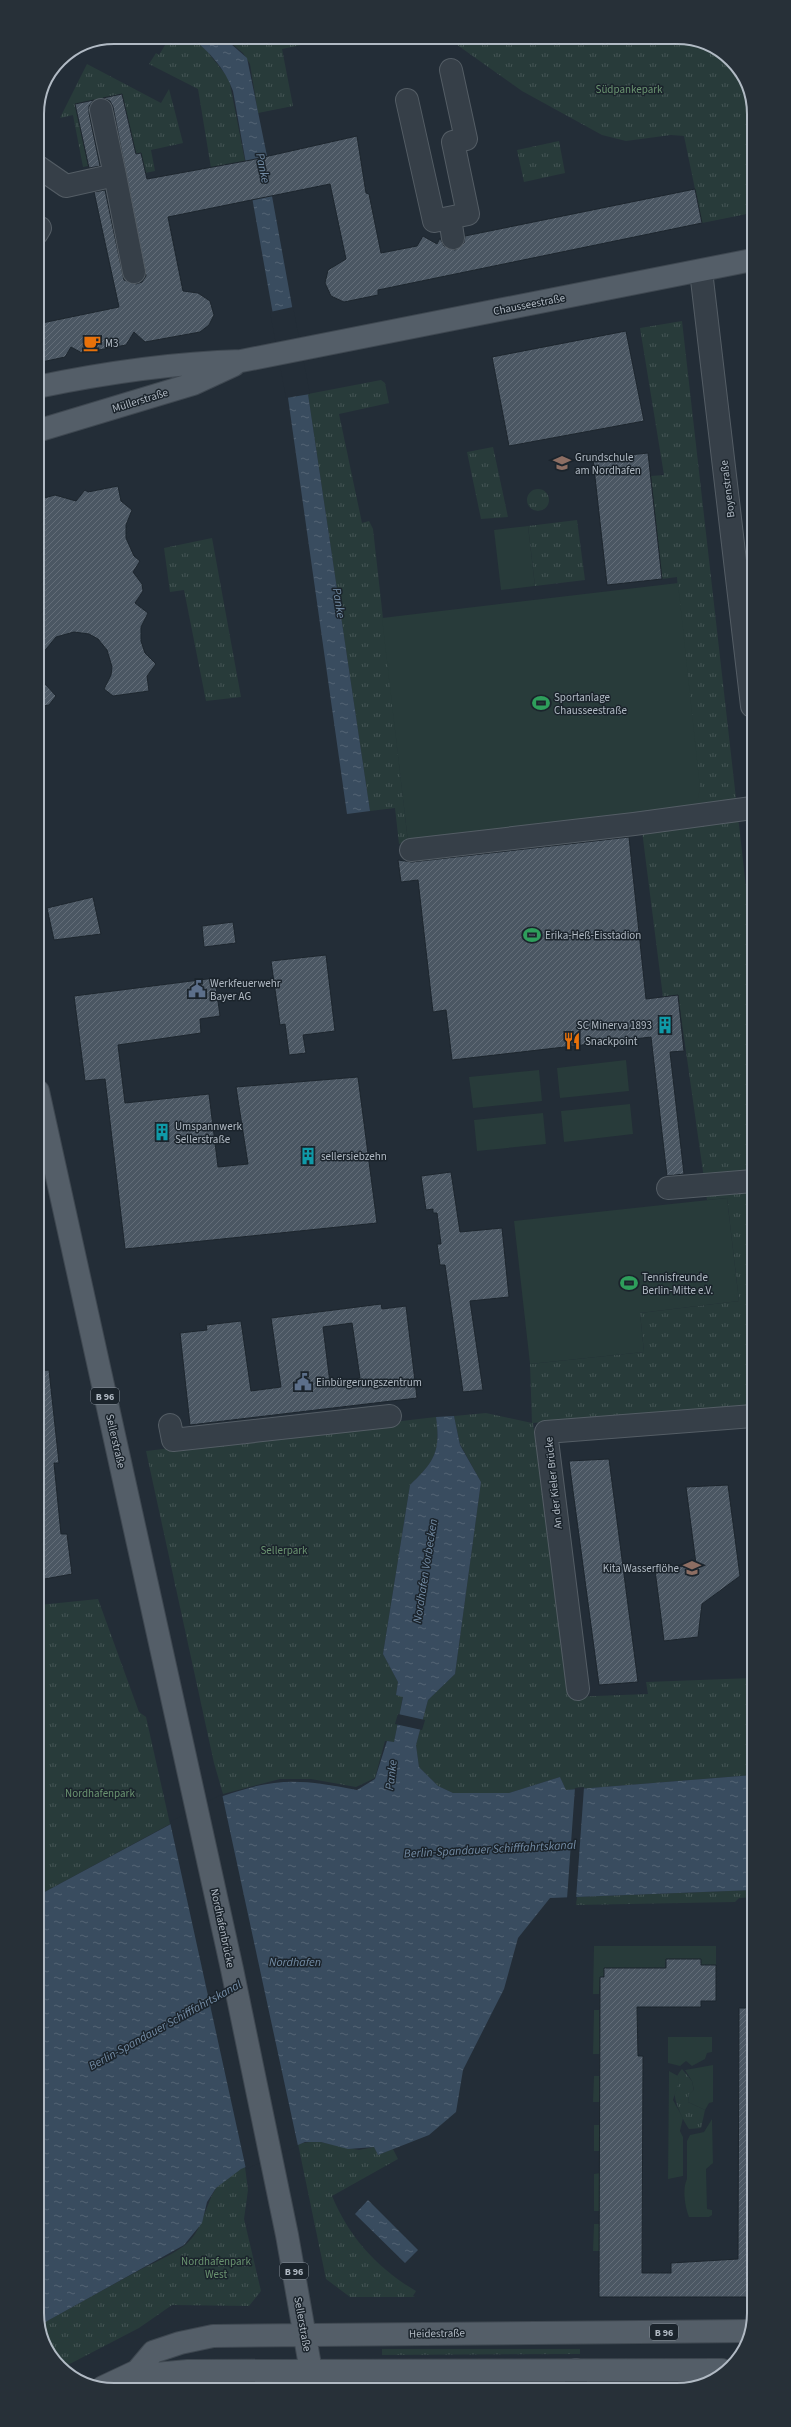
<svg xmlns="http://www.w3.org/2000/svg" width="791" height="2427" viewBox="0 0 791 2427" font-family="'Source Sans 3',sans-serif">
<defs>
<pattern id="grass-tufts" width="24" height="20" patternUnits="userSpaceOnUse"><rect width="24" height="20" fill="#283b3a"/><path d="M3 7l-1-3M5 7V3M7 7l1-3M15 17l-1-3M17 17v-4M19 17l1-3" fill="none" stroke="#455555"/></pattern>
<pattern id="water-ripples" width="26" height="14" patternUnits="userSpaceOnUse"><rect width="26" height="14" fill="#394c5f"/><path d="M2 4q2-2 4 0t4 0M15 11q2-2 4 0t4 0" fill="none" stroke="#536474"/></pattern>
<pattern id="building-hatch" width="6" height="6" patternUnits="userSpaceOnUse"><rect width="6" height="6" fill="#4b5763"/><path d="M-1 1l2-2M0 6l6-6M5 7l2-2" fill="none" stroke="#636d78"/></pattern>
</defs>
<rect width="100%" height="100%" fill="#232d37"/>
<path fill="url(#grass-tufts)" d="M170,37H191L206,50L229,79L245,161L211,168L198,89L149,64L156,53L159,55Z
M224,37H339L282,49L293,106L258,113L250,64L243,53Z
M446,37H682L727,56L751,95L752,213L702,223L684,136L671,135L626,141L602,135L522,91Z
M87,64L161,103L169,89L183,143L151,150L155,171L145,173L141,153L136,154L122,94L75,104L88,166L83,167L73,115L60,118Z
M559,141L565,173L524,182L517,150Z
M682,321L752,940L753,1405L533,1423L569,1697L648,1694L646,1682L753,1678V1775L566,1790L560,1777L509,1793H453L438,1786L419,1767L416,1745L428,1700L455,1674L481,1482L460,1444L454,1416L486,1413L532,1423L530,1364L644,1352L640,1313L739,1301L727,1198L707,1200L678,995L663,997L641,823L678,591L677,577L662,579L651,476L664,475L640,328Z
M381,380L385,383L389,403L339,414L362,523L369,521L373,529L408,842L399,844L395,808L370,811L308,394Z
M493,447L508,517L481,519L467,452Z
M527 500a11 11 0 1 1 22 0a11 11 0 1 1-22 0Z
M577,520L585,580L535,586L528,526Z
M212,538L241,697L206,701L184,590L170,592L164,548Z
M436,1417C441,1452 434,1462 410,1485L383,1654L398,1682L396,1695L403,1696L394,1742L385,1741L375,1778L356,1787L311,1779H280L223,1794L214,1763L146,1451Z
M98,1599L139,1712L146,1717L170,1824L39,1895V1605Z
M754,1890V1897L739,1898L735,1902L576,1905L577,1897Z
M682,2069L692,2081L694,2091L689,2094L688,2102L705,2110L701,2128L689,2129C678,2112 666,2086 682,2069Z
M315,2141L359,2150L374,2147L378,2155L393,2149L398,2159L332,2196C349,2237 377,2268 416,2291L413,2296L415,2297H350L326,2279L298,2144Z
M245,2167L248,2190L244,2219L261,2291L249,2306L172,2305L139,2328L62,2368L40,2332V2325C72,2307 105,2289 138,2271C153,2263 170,2256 184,2246C213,2224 200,2182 245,2167Z
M382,2349H580V2354L382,2355Z"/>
<path fill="#283b3a" d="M528,526L535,586L501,590L494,530Z
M678,583L700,788L698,798L690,806L408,842L382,618Z
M626,1060L629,1091L560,1098L557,1068Z
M539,1070L542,1101L473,1108L469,1077Z
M630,1104L633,1134L564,1142L561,1111Z
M543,1113L546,1144L477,1151L474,1120Z
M727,1198L739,1301L640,1313L644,1352L530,1364L514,1221Z
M594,1946H716V1965H701V1959H666L665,1973L637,1968H604V1977H600L599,1994H593Z
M594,2010H599L600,2054H593Z
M668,2037H712V2052L707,2053L705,2059L692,2066L686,2061L680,2066L668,2063Z
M713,2065V2102L709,2103L705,2110L688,2102L689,2094L694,2090L692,2081L685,2070Z
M669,2071L678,2076L679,2082L673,2100L683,2118L680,2131L683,2137V2176L668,2179Z
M594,2076H599L600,2102H593Z
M712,2119L713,2163L706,2169L707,2209L712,2210V2215L709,2217H689C685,2207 682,2189 687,2179V2141L690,2135L704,2132Z
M594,2125H600V2151H594Z
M600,2173L599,2211H594V2174Z
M594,2224H600V2251H593Z"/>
<path fill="url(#water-ripples)" d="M191,37H223L247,58L267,156L272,196L308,394L370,811L347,814L288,398L233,91C225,68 209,52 191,37Z
M454,1416L460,1445L481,1482L455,1674L428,1700L416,1745L419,1767L438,1786L453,1793H509L560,1777L566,1790L753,1775L754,1890L550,1898L518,1938L504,1989L463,2070L456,2112L429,2135L378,2155L374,2147L348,2149L321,2142H305L241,2169L216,2188L207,2202L202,2223L184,2245L40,2325L39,1895L223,1796C277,1777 301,1779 357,1790L375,1779L387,1741L394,1742L403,1697L396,1695L398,1682L383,1654L410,1485C434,1462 441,1452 436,1417Z
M368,2200L418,2250L405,2263L355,2214Z"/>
<path fill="#232d37" d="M293,307L310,394L286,398L270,312Z
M398,1714L425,1720L422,1730L395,1724Z
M584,1787L576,1899H567L575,1788Z
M222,1794L298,2146L246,2169L170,1822Z"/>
<path fill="url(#building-hatch)" stroke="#1d262e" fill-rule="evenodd" d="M122,94L136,154L141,153L147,179L251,160L357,136L366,193L369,194L381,253L417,246L423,236L437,244L440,238L444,246L455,250L464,243L465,236L695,189L702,223L378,290V295L344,302L331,296L325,283L328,270L346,259L330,184L168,217L183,291L198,293L210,301L214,315L209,325L200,332L145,342L134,332L126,345L82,353L71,347L65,357L37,363V327L42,326V323L119,307L94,192L105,190L124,280L136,284L142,282L146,276L113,107L110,101L103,98Z
M94,100L89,106V113L100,166L89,168L75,104Z
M626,331L644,421L509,446L492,357Z
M648,453L662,579L607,585L593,459Z
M118,486L121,501L132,510L126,525V538L134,556L140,561L133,572L142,584L143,591L135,603L148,613L141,627V641L145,653L156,664L147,676L149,691L113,696L104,689L111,675L112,667L107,650L98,639L89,634L74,632L56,637L38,659L37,500L55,495L76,501L85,490L88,492Z
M38,676L56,696L49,705L38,707Z
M629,837L646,999L678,995L684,1051L670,1052L684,1174L667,1176L651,1037L452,1060L446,1010L433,1012L418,880L401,882L398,860L412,862Z
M93,897L101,934L54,940L47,908Z
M233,922L236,943L204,947L202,926Z
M326,955L335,1031L303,1035L306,1053L289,1055L285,1024L280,1025L271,961Z
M215,978L220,1016L200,1019L201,1033L118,1045L125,1103L209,1094L218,1167L248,1164L236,1087L358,1077L377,1223L125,1249L105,1079L85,1081L74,996Z
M451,1172L460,1232L502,1228L509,1297L470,1301L483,1390L463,1392L445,1265H440L437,1244H441L437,1213H433V1209L426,1210L421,1176Z
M381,1304L382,1309L406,1306L417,1398L190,1425L180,1333L207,1330L206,1325L241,1321L251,1391L281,1387L271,1318ZM352,1323L360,1378L330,1383L323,1327Z
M49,1370L59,1463H54L61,1534H67L72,1574L39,1580L38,1371Z
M609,1459L638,1682L599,1685L569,1461Z
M728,1485L740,1576L702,1604L698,1637L664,1641L655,1570L696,1564L686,1487Z
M666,1959H701V1965H716V2001H701V2007H637L638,2056H643L642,2273H671V2263L738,2259L739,2008H754V2297H599L600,1977H604V1968H666Z"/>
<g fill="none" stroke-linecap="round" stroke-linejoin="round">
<g stroke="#545d65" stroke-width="24">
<path id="minor" d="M407,100L434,221L468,214L453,142L466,139L451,70
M37,166L66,186L115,175L101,110
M115,175L134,272
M450,218L453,238
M37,227L40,228L37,233
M701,271L752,706
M411,850L634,824L752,808
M668,1188L753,1181
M170,1425L173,1440L390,1416
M578,1689L546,1432L753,1416
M576,2388V2370"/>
</g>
<g stroke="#3f4851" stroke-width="24">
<path id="major" d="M37,387C104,373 173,363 241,361L752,260
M37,431L193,384L234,365
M38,1091L232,1969L287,2235L311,2371
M137,2371L155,2374L188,2371L722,2370
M103,2387L137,2371L153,2352L180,2343L213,2336L748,2331"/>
</g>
<use href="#minor" stroke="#363f48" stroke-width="22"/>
<use href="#major" stroke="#545e68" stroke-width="22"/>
</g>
<defs>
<g id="cafe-bare" transform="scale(1.38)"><path d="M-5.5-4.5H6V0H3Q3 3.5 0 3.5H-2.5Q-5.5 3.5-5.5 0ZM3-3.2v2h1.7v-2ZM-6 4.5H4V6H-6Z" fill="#e8710a" stroke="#1b242c" stroke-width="2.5" paint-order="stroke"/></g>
<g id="school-bare" transform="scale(1.38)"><path d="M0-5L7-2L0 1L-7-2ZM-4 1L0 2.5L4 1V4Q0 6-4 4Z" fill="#8d6e63" stroke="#1b242c" stroke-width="2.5" paint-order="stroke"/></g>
<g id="stadium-bare" transform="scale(1.38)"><path d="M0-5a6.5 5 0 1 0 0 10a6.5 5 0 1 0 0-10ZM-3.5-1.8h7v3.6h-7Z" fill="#2e9e5b" stroke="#1b242c" stroke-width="2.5" paint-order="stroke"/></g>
<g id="civic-bare" transform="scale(1.38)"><path d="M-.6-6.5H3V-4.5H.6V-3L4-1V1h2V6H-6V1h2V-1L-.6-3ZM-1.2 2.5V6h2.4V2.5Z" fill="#5c6f8a" stroke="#1b242c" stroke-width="2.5" paint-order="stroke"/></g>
<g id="building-bare" transform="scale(1.38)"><path d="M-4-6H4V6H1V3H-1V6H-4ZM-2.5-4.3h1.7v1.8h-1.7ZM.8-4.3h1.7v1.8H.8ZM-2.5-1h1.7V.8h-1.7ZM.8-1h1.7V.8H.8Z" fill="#0f9aa8" stroke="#1b242c" stroke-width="2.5" paint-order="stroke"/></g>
<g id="restaurant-bare" transform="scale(1.38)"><path d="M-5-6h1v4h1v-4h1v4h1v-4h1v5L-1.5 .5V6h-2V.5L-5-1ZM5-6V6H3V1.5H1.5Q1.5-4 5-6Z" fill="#e8710a" stroke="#1b242c" stroke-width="2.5" paint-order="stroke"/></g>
</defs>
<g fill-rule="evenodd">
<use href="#cafe-bare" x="92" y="343"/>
<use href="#school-bare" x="562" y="463"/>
<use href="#stadium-bare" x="541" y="703"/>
<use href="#stadium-bare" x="532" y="935"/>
<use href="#civic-bare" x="197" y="989"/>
<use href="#building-bare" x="665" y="1025"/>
<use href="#restaurant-bare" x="572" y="1041"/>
<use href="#building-bare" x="162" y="1132"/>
<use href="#building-bare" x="308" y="1156"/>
<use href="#stadium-bare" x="629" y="1283"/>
<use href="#civic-bare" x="303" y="1382"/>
<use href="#school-bare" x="692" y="1568"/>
</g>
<g text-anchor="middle" stroke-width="3" stroke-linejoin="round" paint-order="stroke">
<g fill="#1b242c" stroke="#848d96" stroke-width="1">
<rect x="91" y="1388" width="28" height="16" rx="3"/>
<rect x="280" y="2263" width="28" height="16" rx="3"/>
<rect x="650" y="2324" width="28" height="16" rx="3"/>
</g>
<g font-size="10" font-weight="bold" fill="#b1bac4">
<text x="105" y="1400">B 96</text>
<text x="294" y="2275">B 96</text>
<text x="664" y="2336">B 96</text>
</g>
<g font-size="11" fill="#6a9370" stroke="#1b242c">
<text x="629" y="93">Südpankepark</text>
<text x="284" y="1554">Sellerpark</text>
<text x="100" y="1797">Nordhafenpark</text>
<text x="216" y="2265">Nordhafenpark<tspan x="216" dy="13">West</tspan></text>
</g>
<g font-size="11" fill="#b1bac4" stroke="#1b242c">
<text transform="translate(529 304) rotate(-11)" y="4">Chausseestraße</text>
<text transform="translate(140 400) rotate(-17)" y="4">Müllerstraße</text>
<text transform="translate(727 489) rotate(-97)" y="4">Boyenstraße</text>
<text transform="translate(116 1441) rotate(77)" y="4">Sellerstraße</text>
<text transform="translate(553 1483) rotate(-96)" y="4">An der Kieler Brücke</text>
<text transform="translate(223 1928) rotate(78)" y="4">Nordhafenbrücke</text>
<text transform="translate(303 2324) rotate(80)" y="4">Sellerstraße</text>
<text transform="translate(437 2333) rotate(-1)" y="4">Heidestraße</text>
</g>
<g font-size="11" fill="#b1bac4" stroke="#1b242c" text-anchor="start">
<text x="105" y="347">M3</text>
<text x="575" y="461">Grundschule<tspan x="575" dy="13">am Nordhafen</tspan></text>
<text x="554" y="701">Sportanlage<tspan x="554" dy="13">Chausseestraße</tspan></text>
<text x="545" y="939">Erika-Heß-Eisstadion</text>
<text x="210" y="987">Werkfeuerwehr<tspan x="210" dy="13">Bayer AG</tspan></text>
<text x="652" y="1029" text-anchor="end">SC Minerva 1893</text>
<text x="585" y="1045">Snackpoint</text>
<text x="175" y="1130">Umspannwerk<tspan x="175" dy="13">Sellerstraße</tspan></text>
<text x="321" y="1160">sellersiebzehn</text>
<text x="642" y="1281">Tennisfreunde<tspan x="642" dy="13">Berlin-Mitte e.V.</tspan></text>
<text x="316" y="1386">Einbürgerungszentrum</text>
<text x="679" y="1572" text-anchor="end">Kita Wasserflöhe</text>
</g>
<g font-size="12" font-style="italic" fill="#738ca5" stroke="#1b242c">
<text transform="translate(263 168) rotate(78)" y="4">Panke</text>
<text transform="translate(339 603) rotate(81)" y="4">Panke</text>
<text transform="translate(425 1571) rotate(-81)" y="4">Nordhafen Vorbecken</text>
<text transform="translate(391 1775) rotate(-83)" y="4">Panke</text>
<text transform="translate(490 1849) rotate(-3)" y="4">Berlin-Spandauer Schifffahrtskanal</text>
<text x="295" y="1966">Nordhafen</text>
<text transform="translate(165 2025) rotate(-29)" y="4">Berlin-Spandauer Schifffahrtskanal</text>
</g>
</g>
<path d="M0 0H791V2427H0ZM114 44H677A70 70 0 0 1 747 114V2313A70 70 0 0 1 677 2383H114A70 70 0 0 1 44 2313V114A70 70 0 0 1 114 44Z" fill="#273038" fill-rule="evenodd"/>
<path fill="none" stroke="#b1bac4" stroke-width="2" d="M114 44H677A70 70 0 0 1 747 114V2313A70 70 0 0 1 677 2383H114A70 70 0 0 1 44 2313V114A70 70 0 0 1 114 44Z"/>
</svg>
